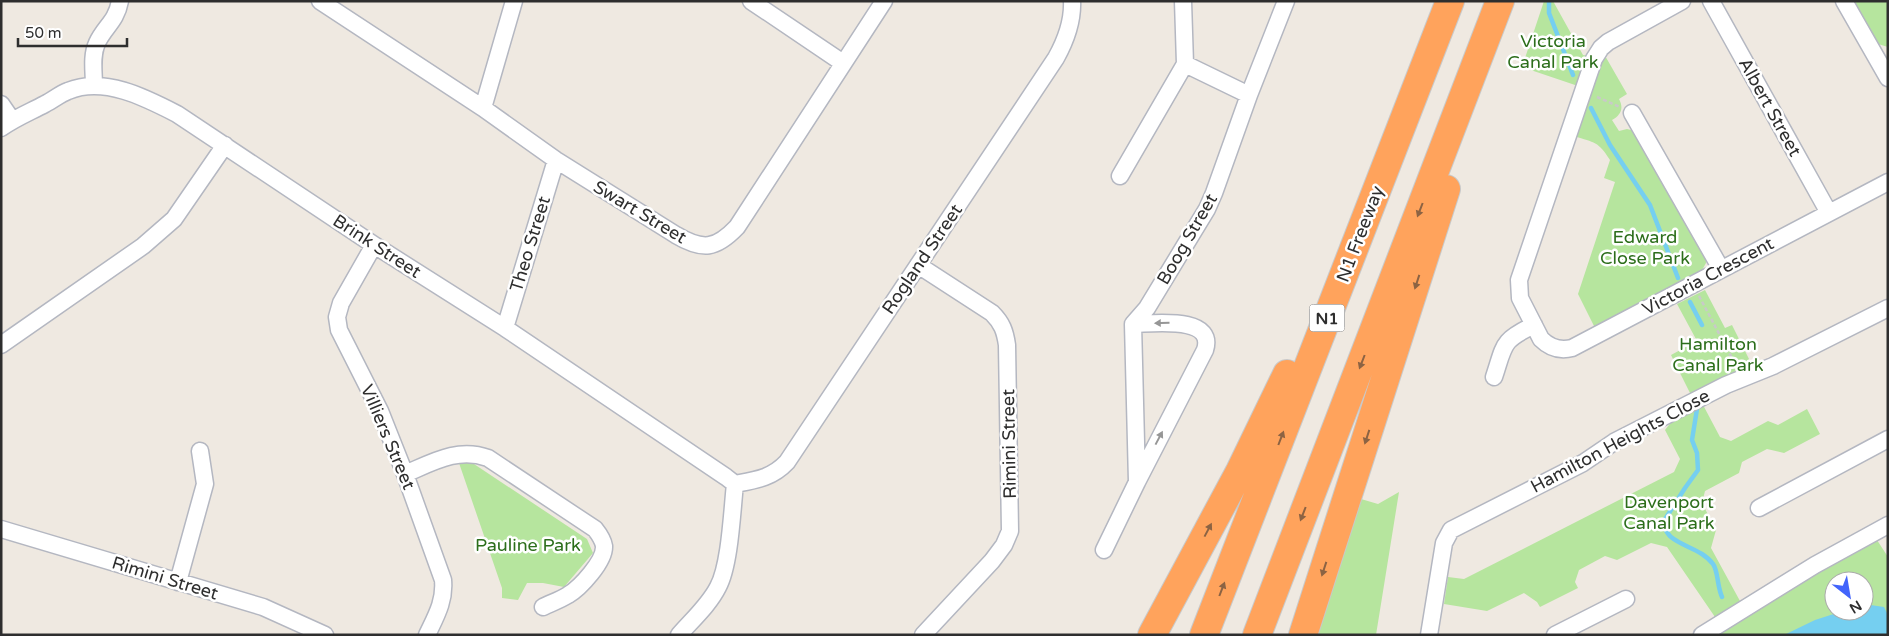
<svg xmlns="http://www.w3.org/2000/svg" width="1889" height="636" viewBox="0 0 1889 636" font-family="'Varela Round',sans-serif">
<rect width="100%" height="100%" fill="#efe9e1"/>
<path fill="#b6e59e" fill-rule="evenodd" d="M1544,1H1553L1583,55L1589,56L1578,86L1522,67Z
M1851,1H1888V47L1878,44Z
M1604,54L1627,94L1619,99C1624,108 1621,115 1612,120L1619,131L1627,129L1635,131L1706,257V263L1701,272L1595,328L1578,294L1615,182L1604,178L1610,160C1598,141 1595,143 1574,136Z
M1705,290L1725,328L1732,325L1753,367L1691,395L1671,355L1697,341L1677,304Z
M1702,403L1720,437L1731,441L1768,421L1778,425L1807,409L1820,434L1784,453L1767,449L1742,462L1739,473L1705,491L1702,503L1716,530L1711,548L1740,601L1715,617L1667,547L1651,543L1617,560L1605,556L1579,570L1575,582L1578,588L1540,607L1537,602L1524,593L1487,611L1444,604L1448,577L1464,579L1674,472L1680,459L1665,430L1672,421Z
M468,460L587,539L593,553L564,587L543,583H527L518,600L502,598V588L459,463Z
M1399,492L1376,635H1317L1361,499L1378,504Z
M1877,540L1888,557V635H1717L1818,571ZM1834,581H1864V611H1834Z"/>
<path fill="#75cff0" d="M1864,604L1884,607L1888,615V635H1784L1815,620L1843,611H1864Z"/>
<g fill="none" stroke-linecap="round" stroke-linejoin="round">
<path stroke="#75cff0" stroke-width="4.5" d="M1549,1V13L1573,75
M1591,108L1610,145L1650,205L1678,278
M1690,302L1702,325
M1697,409L1692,440L1697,453L1698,470L1685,488L1662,524C1665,528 1667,534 1671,537C1683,547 1703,550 1713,564C1718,570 1717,586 1722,597"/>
<g stroke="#b4b7c1" stroke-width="19">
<path id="street" d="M320,1L483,108L556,160L676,235C703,251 716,249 737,227L884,1
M751,1L843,63
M1682,1L1608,42L1601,48L1594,59L1519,280L1520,298L1541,339C1550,348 1560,351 1572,348L1888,182
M1711,1L1829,213
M1844,1L1888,78
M1185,64L1249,95
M94,86C94,72 91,56 97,43C105,26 116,22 120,1
M1,104L12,120
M483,108L514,1
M1632,113L1721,269
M1,128C15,118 30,112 45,104C53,100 60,94 68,91C104,76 146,98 177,114L374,245L505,328L726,477L735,484
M1120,176L1185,64L1183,1
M374,245L341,303L337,317L339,330L380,411L405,474L443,580C445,601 436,616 427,635
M918,265L992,313C1002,323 1005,331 1007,345L1010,531L1004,545L992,561L923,635
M505,328L556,160
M1,345L143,246L174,219L225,145
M1494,377C1505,344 1501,341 1534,325
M405,474C433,462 458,447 488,458L595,529C599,534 603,540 604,546C605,561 580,588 568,595C560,600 551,603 543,607
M1137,482L1133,324L1147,308L1207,209L1214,193L1249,95L1286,1
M735,484C756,480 772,478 787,462L1056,58C1066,40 1073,22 1072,1
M1759,508L1888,439
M1,529L263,607L325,635
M1104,550L1137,482L1205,350C1216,315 1152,324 1133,324
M178,582L205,484L200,451
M679,635C692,620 709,605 718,587C730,565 732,511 735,484
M1429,635L1444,543L1451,530L1583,463L1614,442L1726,385L1773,366L1888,308
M1555,635L1626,599
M1702,635L1815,565L1888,525"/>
</g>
<g stroke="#c9c9c9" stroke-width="30">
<path id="highway" d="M1152,635L1240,471L1287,374
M1204,635L1450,1
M1257,635L1500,1
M1303,635L1446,189"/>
</g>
<path stroke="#c9c9c9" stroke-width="2.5" stroke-dasharray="4 2.5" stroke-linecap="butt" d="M1597,97L1620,107
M1699,296L1732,358L1726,368"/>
<use href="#street" stroke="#fff" stroke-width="16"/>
<use href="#highway" stroke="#ffa35c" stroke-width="28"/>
</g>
<defs><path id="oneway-solid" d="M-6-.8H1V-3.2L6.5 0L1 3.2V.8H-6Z" transform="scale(1.25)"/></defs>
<g fill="#8c6343">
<use href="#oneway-solid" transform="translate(1420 210) rotate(111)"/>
<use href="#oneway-solid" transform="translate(1417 282) rotate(108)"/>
<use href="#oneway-solid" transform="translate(1362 362) rotate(111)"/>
<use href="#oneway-solid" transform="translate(1367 437) rotate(108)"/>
<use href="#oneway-solid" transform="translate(1281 438) rotate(-69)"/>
<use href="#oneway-solid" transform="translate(1303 514) rotate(111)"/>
<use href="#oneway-solid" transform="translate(1208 530) rotate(-62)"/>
<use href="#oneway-solid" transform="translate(1324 569) rotate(108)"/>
<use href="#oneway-solid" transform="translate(1222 589) rotate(-69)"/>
</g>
<g fill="#969696">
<use href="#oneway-solid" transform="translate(1162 323) rotate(179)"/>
<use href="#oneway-solid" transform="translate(1159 438) rotate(-62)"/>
</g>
<g text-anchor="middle" stroke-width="5" stroke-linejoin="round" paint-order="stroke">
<rect fill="#fff" stroke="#6d6d6d" stroke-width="1" x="1309.5" y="304.5" width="35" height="27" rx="4"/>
<g font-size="16" font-weight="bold" fill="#2e2e2e">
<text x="1327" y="324">N1</text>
</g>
<g font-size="18" fill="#2c6e1b" stroke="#fff">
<text x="1553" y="47">Victoria<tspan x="1553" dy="21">Canal Park</tspan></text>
<text x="1645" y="243">Edward<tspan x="1645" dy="21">Close Park</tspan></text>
<text x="1718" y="350">Hamilton<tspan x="1718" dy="21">Canal Park</tspan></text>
<text x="1669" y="508">Davenport<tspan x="1669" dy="21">Canal Park</tspan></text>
<text x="528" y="551">Pauline Park</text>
</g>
<g font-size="18" fill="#2e2e2e" stroke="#fff">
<text transform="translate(1770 107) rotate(61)" y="6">Albert Street</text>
<text transform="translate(640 212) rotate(31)" y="6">Swart Street</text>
<text transform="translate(1360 234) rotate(-69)" y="6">N1 Freeway</text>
<text transform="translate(1187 239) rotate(-60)" y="6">Boog Street</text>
<text transform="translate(530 244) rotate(-73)" y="6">Theo Street</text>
<text transform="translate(377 246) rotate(33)" y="6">Brink Street</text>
<text transform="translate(922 259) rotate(-56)" y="6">Rogland Street</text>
<text transform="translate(1708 276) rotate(-28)" y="6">Victoria Crescent</text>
<text transform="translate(388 437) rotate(67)" y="6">Villiers Street</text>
<text transform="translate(1620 441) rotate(-28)" y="6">Hamilton Heights Close</text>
<text transform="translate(1009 444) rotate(-91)" y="6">Rimini Street</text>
<text transform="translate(165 578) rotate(17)" y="6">Rimini Street</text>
</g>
</g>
<rect width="1889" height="636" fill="none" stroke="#2e2e2e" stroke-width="5"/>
<g transform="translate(1849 596) rotate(149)"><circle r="24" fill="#ffffff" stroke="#ababab"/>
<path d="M0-4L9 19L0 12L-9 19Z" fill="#4264fb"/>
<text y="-8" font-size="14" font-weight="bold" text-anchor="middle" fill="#2e2e2e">N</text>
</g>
<path d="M18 38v8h109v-8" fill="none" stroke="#2e2e2e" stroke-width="2.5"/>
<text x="25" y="38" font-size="15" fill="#2e2e2e" stroke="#ffffff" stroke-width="4" paint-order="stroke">50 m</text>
</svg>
